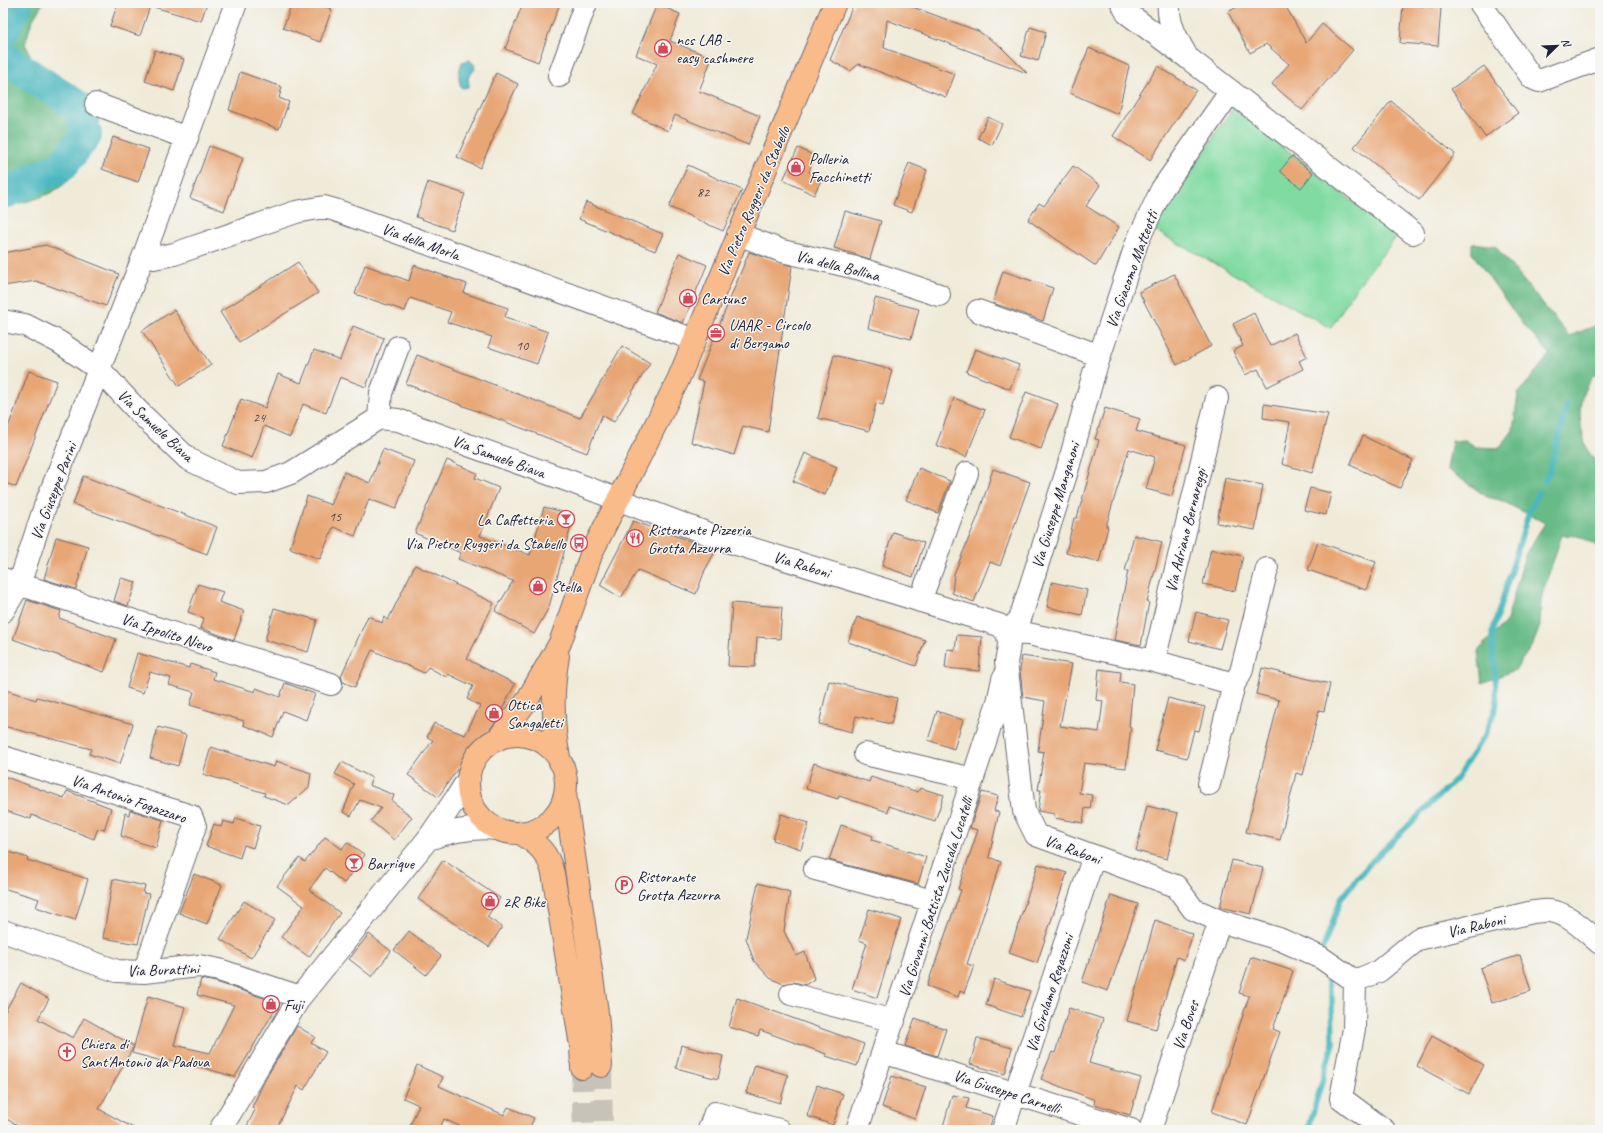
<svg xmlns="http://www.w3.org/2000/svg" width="1603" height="1133" viewBox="0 0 1603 1133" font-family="Caveat,sans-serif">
<rect width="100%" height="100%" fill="#f6f6f2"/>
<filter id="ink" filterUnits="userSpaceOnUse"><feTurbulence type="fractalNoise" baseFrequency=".025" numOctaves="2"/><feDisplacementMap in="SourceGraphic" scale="8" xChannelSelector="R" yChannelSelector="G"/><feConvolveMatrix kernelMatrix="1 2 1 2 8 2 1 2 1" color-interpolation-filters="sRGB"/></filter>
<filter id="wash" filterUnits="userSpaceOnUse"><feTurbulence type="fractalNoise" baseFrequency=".012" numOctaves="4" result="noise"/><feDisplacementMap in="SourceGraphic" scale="16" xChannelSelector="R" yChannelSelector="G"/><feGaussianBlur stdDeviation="0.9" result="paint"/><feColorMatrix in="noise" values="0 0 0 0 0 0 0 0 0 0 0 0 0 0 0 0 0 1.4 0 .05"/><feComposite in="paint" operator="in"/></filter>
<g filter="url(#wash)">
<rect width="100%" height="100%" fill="#f0ebd9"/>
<path fill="#80dba1" stroke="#517e6e" d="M1233,108L1397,236L1353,292L1331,328L1154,230L1178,189Z"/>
<path fill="#68bb87" stroke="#456e61" d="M3,3H43L32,21L25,44C28,49 30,56 34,61C49,80 74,91 86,115C90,123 89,134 88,142C82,186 42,201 3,206Z
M1472,243L1495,246L1569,336L1600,324V370C1575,391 1577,420 1587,449C1590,456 1599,462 1600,470C1603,495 1600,522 1600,547L1578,536L1562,535L1544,588L1541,601L1540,626L1533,644L1515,670L1482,683L1478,651L1507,620L1525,555L1545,523L1500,500L1487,497L1447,469L1452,441L1465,440L1476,447L1500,448L1513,430L1518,394L1550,354L1518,318L1472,253Z"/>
<path fill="#49b8c0" stroke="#366d7e" d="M470,60L474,64L475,69L468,78L469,85L468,87L462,88C457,81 459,70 462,62Z"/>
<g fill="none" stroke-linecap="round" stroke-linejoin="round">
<path stroke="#49b8c0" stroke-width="5.5" d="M1544,481L1550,471L1567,404
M1322,951L1341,898L1372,861L1456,779L1486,733L1497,704L1492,633L1529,512L1539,492
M1308,1130L1333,1043L1332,998L1324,969"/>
<path stroke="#49b8c0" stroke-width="32" d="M3,32L17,3
M3,57L79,107L86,135L62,166L7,192H3"/>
</g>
<g id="blocks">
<path fill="#e8a674" d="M118,3H151L140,36L110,26Z
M155,3H207L201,21L154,7Z
M292,3H315L332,9L320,42L283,28Z
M523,3H560L538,62L505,49Z
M854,3H902L978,31L999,45L1027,73L887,20L884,48L955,74L946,97L859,64L850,71L830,60Z
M1244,3H1284L1306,43L1322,24L1353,50L1302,110L1272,84L1289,64L1266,44L1250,53L1228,12Z
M657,4L680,14L670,41L712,58L699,91L760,116L748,145L675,115L668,131L633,114L657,64L636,55Z
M1403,4L1441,8L1438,46L1400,43Z
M1030,27L1046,32L1038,61L1021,56Z
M1089,48L1129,66L1118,114L1070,93Z
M155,50L184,59L174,91L145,81Z
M1158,66L1196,90L1150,160L1113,136Z
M1484,66L1518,113L1485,137L1451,89Z
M240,72L282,87L279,98L289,102L279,129L229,110Z
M496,73L518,84L493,137H494L480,168L457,157Z
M1391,101L1455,154L1419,200L1354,147Z
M988,117L1002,124L992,145L978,138Z
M113,137L149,149L138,182L102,169Z
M209,146L243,158L224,211L190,198Z
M798,148L815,156L809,172L822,178L814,195L783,180Z
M1292,156L1313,173L1301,188L1280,171Z
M909,163L927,170L912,212L893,205Z
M688,165L742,190L723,231L669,207Z
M1073,166L1100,185L1086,206L1119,227L1096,266L1028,220L1039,203L1044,206Z
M428,182L465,194L452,230L416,217Z
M586,202L663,234L655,251L579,219Z
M845,211L881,221L870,259L834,248Z
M46,245L119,274L106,306L36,281L3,286V253Z
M749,252L792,266L768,432L743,426L734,455L691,442L704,382L697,380Z
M679,253L707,265L683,323L655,312Z
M298,262L318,293L239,342L220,312Z
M365,265L409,281L414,265L467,284L464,293L508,308L505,317L548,332L537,364L488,347L492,337L447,322L451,312L410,298L405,311L355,294Z
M1003,271L1053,288L1043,321L993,303Z
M1174,274L1211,346L1177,365L1139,292Z
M875,298L919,309L911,339L868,328Z
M174,310L211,365L179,386L142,331Z
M1254,313L1270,346L1295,333L1307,357L1299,361L1303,369L1267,387L1258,369L1245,375L1233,351L1243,346L1233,324Z
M353,326L384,338L366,387L340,377L326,413L303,404L290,437L264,426L252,458L223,446L241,399L265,408L278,374L301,383L314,350L340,360Z
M622,346L650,363L614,422L602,415L587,453L406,384L417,355L580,418Z
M975,349L1019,365L1010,389L966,372Z
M834,355L892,370L883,405L876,403L869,431L818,418Z
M29,371L57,381L16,487L3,482V441Z
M1026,392L1058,404L1041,449L1009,437Z
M954,398L985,410L966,457L936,445Z
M1264,404L1328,414L1312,473L1282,464L1290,422L1263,418Z
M1105,408L1140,419L1136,431L1186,445L1172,496L1146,489L1155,457L1129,449L1106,526L1108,527L1099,562L1066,553L1074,518H1077L1099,440L1095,439Z
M1363,436L1413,460L1400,488L1350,465Z
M383,449L414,461L396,509L369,499L355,536L333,527L320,559L290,548L307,496L331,505L344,472L370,483Z
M805,453L837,467L825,495L793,481Z
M447,460L477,473L475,478L499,488L480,536L530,555L544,507L574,515L549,607L534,634L495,611L513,581L458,559L461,553L415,533Z
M919,468L950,481L938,513L906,500Z
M993,469L1030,482L1000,566L990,562L974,602L952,593L954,574L978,516Z
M83,476L217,527L207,554L73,504Z
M1225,478L1263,485L1255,530L1217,523Z
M1310,488L1331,493L1326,515L1304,510Z
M633,521L716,550L705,570L696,594L638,570L621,598L600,585Z
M893,532L924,543L913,577L882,566Z
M1134,535L1162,542L1147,602H1149L1141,645L1114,640L1128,571H1125Z
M56,537L88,546L76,589L44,579Z
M1318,542L1376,562L1366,590L1308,570Z
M1211,549L1243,556L1235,591L1203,584Z
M415,565L494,603L467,659L515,684L496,721L487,733L483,745L477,741L438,797L408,775L433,740L427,737L434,723L465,735L480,706L467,699L473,686L448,674L446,677L428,667L424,673L372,650L355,687L343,682L341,676L368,616L382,623L384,617L388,620Z
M121,578L136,582L128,606L114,601Z
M1052,582L1087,590L1082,615L1047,607Z
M198,584L223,592L219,602L244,611L234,640L200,628L204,618L188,612Z
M27,600L61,611L59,618L116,639L104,672L13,639Z
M732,603L782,607L780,639L757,637L755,667L728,666Z
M274,608L317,620L308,652L265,640Z
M1196,612L1228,620L1220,649L1189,641Z
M857,617L925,640L916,666L848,642Z
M957,635L982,637L979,671L945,668L947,649L955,650Z
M137,653L189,668L190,664L215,672L213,679L255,692L256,688L280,697L285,683L315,694L306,720L283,711L273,737L243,725L244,721L190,705L194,692L169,685L171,678L150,672L143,693L127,688Z
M1022,656L1072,664L1060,726L1099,732L1103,701L1096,700L1099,669L1121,672L1120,682L1133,684L1129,726L1131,727L1126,768L1084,763L1079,793L1092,795L1090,809L1085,808L1083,823L1054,818L1055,814L1038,811L1041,790H1038L1044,752L1038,751L1045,701L1023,697L1020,670Z
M1262,668L1330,684L1324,711L1319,710L1303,775L1296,773L1280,840L1246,832L1279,700L1256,694Z
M829,681L897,698L891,724L856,716L852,732L819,724Z
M3,689L36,700L37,697L133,724L120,764L89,754L91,749L3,726Z
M1168,698L1205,707L1199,731L1194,730L1187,758L1155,750Z
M937,711L963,720L954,749L928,740Z
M158,727L186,735L178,766L150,758Z
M211,747L274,767L276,761L311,773L309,787L289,805L264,796L265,793L203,774Z
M342,762L372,778L369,785L394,795L392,801L412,817L394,840L371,821L381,808L360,800L351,816L343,812L354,784L335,774Z
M814,763L869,782L871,777L918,792L920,788L944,795L935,821L889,806L888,812L839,796L838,799L806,789Z
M3,776L64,798L67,791L111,808L104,830L98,828L94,839L32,815L31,819L3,810Z
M982,792L998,796L994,811L999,812L989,857L1001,862L967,964L974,966L964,993L960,991L958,997L927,986L961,890L958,889L978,830L970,828Z
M1147,806L1178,813L1167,859L1136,851Z
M130,810L163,820L156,848L121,836L125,813L129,815Z
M781,814L809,823L801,849L773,840Z
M236,818L260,826L253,848L244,845L240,858L206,846L214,824L221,827L223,821L234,824Z
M841,825L873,836L872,840L926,857L918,884L829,860Z
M325,837L342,849L347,842L365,855L344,883L325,868L309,890L340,913L309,957L281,937L304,906L277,886L299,858L305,862Z
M3,850L28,858L27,860L88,879L75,920L36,907L39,899L3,888Z
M443,860L500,898L487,917L502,927L489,947L418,899Z
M1232,860L1263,868L1251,914L1220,907Z
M1038,864L1067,873L1037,963L1009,953Z
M194,874L222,885L207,924L179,913Z
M113,879L145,886L143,893L149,894L138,944L103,938Z
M758,883L790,892L784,931L796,956L805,952L814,979L805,985L794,982L783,984L770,978L754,961L746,938Z
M1111,895L1138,904L1108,991L1082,982Z
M244,901L275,920L251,958L220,939Z
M869,909L901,919L877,998L852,989L867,943L859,940Z
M1155,920L1193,934L1184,960L1177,957L1156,1029L1127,1021Z
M409,931L441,956L426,975L394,950Z
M369,934L391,951L372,977L349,959Z
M1520,955L1531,991L1492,1003L1480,968Z
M1251,957L1293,971L1273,1029L1280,1032L1247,1125L1212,1112L1249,996L1239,993Z
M201,979L216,982L279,1003L235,1077L204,1068L170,1060L169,1063L132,1053L134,1046L99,1109L137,1130H26L3,1117V1015L21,983L49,999L38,1019L73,1038L84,1018L134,1046L148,996L185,1007L174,1045L210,1053L234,1005L197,995Z
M994,979L1030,991L1021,1017L986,1005Z
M737,998L864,1044L857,1066L826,1056V1054L760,1030L758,1036L729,1027Z
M1069,1008L1103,1019L1089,1063L1141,1078L1130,1115L1094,1104L1095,1100L1041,1079L1052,1052L1055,1053Z
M915,1018L946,1029L937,1056L905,1046Z
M297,1026L315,1037L311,1043L326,1052L304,1090L298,1086L276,1130H245L255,1110L252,1107L266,1078Z
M1432,1036L1484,1065L1469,1094L1417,1066Z
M977,1038L1012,1048L1005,1074L970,1064Z
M681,1045L723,1056L718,1079L676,1068Z
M417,1065L443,1077L439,1086L504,1115L508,1107L534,1118L530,1127L537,1130H468L444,1119L439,1130H408L419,1105L403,1098Z
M755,1065L788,1075L780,1103L746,1093Z
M892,1076L926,1087L915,1119L882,1107Z
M817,1085L843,1094L833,1125L807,1116Z
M952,1095L969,1098L966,1108L993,1116L989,1130H942Z"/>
</g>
</g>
<g filter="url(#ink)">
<use href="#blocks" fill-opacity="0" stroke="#6a6872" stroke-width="1"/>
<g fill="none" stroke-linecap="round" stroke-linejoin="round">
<path stroke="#c7c3b9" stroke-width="22" stroke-dasharray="22 11" stroke-linecap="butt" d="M601,1066L602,1130
M582,1068L584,1130"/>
<g stroke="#6a6872" stroke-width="24">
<path id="minor" d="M1122,3L1127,13L1188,58L1413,233
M1169,3C1167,22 1177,39 1186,55
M1480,3L1532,78L1539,81L1600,59
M559,76L586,3
M96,104L187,138
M738,234L782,251L861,269L939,295
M144,255L154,258L174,254L296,212L324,207L335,210L695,340
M978,311L1100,356
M3,321L25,325L59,342L100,370L138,411L188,459L238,483L266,482L291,473L379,418L398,420L572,482L730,542L999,625C1013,634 1009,648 1006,662L1024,811L1036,835L1176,886L1193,909L1220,921L1279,939L1320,957L1355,981L1379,971L1418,939L1533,912C1538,912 1544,910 1549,911C1568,912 1586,932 1600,943
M379,418L381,393L398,347
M3,579L331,684
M920,601L967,473
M3,611L19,585L44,509L144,255L236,3
M1007,633L1020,619L1067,471L1094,373L1137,242L1162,189L1231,91
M1007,633L1028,634L1154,661L1234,684
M1154,661L1217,398
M865,754L973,779
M3,757L191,816L195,826L144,972
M1209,784L1234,684L1241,672L1267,569
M428,839C451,831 473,826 497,829
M815,869L933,901
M3,931L117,971L144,972L199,966L219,970L300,997
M1355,981L1354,1029L1341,1098L1384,1130
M791,994L894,1021
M883,1052L1131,1130
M220,1130L300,997L428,839L457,797L469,778
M709,1130L715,1113L779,1130
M857,1130L998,702L1003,679
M1003,1130L1094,856
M1150,1130L1220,921"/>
</g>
<g stroke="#6a6872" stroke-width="24">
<path id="major" d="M558,656C552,691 552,727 560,762
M468 784a49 49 0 1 1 98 0a49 49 0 1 1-98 0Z
M497,740L526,702L560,643L592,552L678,380L835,3"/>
</g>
<g stroke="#6a6872" stroke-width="24">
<path id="highway" d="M565,794L597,1012L601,1066
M520,833C538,844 548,853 553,873L581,1046L582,1068"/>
</g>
<use href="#minor" stroke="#fff" stroke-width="22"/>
<use href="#major" stroke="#fabb8b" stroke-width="22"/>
<use href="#highway" stroke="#fabb8b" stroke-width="22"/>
</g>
</g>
<defs>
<g id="shop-ring" transform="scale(0.9)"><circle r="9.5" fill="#f6f6f2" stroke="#d1495b" stroke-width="1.5"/><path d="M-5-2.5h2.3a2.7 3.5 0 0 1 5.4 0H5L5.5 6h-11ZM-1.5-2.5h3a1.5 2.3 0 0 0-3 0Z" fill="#d1495b"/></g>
<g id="office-ring" transform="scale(0.9)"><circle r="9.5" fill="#f6f6f2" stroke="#d1495b" stroke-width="1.5"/><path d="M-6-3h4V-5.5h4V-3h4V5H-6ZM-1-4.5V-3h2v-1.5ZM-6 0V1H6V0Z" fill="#d1495b"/></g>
<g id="bar-ring" transform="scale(0.9)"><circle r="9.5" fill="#f6f6f2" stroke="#d1495b" stroke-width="1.5"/><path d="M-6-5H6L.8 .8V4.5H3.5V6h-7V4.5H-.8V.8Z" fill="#d1495b"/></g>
<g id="restaurant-ring" transform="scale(0.9)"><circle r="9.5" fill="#f6f6f2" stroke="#d1495b" stroke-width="1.5"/><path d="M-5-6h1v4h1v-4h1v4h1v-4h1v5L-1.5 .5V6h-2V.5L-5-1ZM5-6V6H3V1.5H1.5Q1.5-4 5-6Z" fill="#d1495b"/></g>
<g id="bus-ring" transform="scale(0.9)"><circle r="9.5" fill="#f6f6f2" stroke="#d1495b" stroke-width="1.5"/><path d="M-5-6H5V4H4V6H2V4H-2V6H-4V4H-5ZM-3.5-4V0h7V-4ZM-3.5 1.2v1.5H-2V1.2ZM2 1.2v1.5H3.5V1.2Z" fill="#d1495b"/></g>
<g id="parking-ring" transform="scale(0.9)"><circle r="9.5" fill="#f6f6f2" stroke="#d1495b" stroke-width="1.5"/><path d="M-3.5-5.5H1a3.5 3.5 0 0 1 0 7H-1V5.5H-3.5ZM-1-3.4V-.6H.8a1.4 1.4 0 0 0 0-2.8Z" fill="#d1495b"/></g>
<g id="church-ring" transform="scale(0.9)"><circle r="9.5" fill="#f6f6f2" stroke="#d1495b" stroke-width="1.5"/><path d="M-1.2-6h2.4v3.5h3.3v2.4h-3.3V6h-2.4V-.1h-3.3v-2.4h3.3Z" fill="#d1495b"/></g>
</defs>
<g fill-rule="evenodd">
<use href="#shop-ring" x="663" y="48"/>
<use href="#shop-ring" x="796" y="167"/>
<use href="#shop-ring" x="688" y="298"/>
<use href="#office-ring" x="716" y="333"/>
<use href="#bar-ring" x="566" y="519"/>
<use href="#restaurant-ring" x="635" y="538"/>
<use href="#bus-ring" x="579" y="543"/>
<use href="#shop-ring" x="538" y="586"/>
<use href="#shop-ring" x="494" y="713"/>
<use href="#bar-ring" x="354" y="863"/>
<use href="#parking-ring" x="624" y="885"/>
<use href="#shop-ring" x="490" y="901"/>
<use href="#shop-ring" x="271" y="1004"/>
<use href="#church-ring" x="67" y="1052"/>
</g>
<g text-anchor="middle" stroke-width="3" stroke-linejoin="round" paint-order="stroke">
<g font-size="14" fill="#544349">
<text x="703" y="197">82</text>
<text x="522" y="350">10</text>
<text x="259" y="422">24</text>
<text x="335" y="521">15</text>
</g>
<g font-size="16" fill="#22223b" stroke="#f6f6f2" text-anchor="start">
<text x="676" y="45">ncs LAB -<tspan x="676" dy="18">easy cashmere</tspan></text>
<text x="809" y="164">Polleria<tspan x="809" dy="18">Facchinetti</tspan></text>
<text x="701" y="304">Cartuns</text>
<text x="729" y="330">UAAR - Circolo<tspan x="729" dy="18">di Bergamo</tspan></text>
<text x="553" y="525" text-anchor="end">La Caffetteria</text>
<text x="648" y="535">Ristorante Pizzeria<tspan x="648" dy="18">Grotta Azzurra</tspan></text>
<text x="566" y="549" text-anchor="end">Via Pietro Ruggeri da Stabello</text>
<text x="551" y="592">Stella</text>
<text x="507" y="710">Ottica<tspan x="507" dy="18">Sangaletti</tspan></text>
<text x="367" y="869">Barrique</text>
<text x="637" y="882">Ristorante<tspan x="637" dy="18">Grotta Azzurra</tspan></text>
<text x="503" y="907">2R Bike</text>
<text x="284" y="1010">Fuji</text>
<text x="80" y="1049">Chiesa di<tspan x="80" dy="18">Sant'Antonio da Padova</tspan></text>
</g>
<g font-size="16" fill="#22223b" stroke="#f6f6f2">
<text transform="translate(753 201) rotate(-67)" y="6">Via Pietro Ruggeri da Stabello</text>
<text transform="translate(421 241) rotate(20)" y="6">Via della Morla</text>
<text transform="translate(838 265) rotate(14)" y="6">Via della Bollina</text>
<text transform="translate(1131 269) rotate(-70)" y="6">Via Giacomo Matteotti</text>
<text transform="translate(156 425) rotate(43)" y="6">Via Samuele Biava</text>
<text transform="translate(499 456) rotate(20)" y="6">Via Samuele Biava</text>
<text transform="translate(53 491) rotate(-69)" y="6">Via Giuseppe Parini</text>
<text transform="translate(1055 505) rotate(-73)" y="6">Via Giuseppe Manganoni</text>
<text transform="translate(1185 530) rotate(-76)" y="6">Via Adriano Bernareggi</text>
<text transform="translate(802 564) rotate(17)" y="6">Via Raboni</text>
<text transform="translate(167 632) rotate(18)" y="6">Via Ippolito Nievo</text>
<text transform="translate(129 798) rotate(19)" y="6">Via Antonio Fogazzaro</text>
<text transform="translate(1073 849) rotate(20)" y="6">Via Raboni</text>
<text transform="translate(935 897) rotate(-72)" y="6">Via Giovanni Battista Zuccala Locatelli</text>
<text transform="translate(1476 925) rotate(-13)" y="6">Via Raboni</text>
<text transform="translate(163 969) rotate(-2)" y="6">Via Burattini</text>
<text transform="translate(1049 993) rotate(-72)" y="6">Via Girolamo Regazzoni</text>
<text transform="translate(1185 1025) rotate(-71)" y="6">Via Boves</text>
<text transform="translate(1007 1091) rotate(18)" y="6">Via Giuseppe Carnelli</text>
</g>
</g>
<rect width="1603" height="1133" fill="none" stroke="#f6f6f2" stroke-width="16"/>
<g transform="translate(1557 46) rotate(67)" stroke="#f6f6f2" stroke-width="3" paint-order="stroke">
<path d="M0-3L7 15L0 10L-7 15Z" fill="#22223b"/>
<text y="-6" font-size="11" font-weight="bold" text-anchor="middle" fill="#22223b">N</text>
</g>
</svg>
